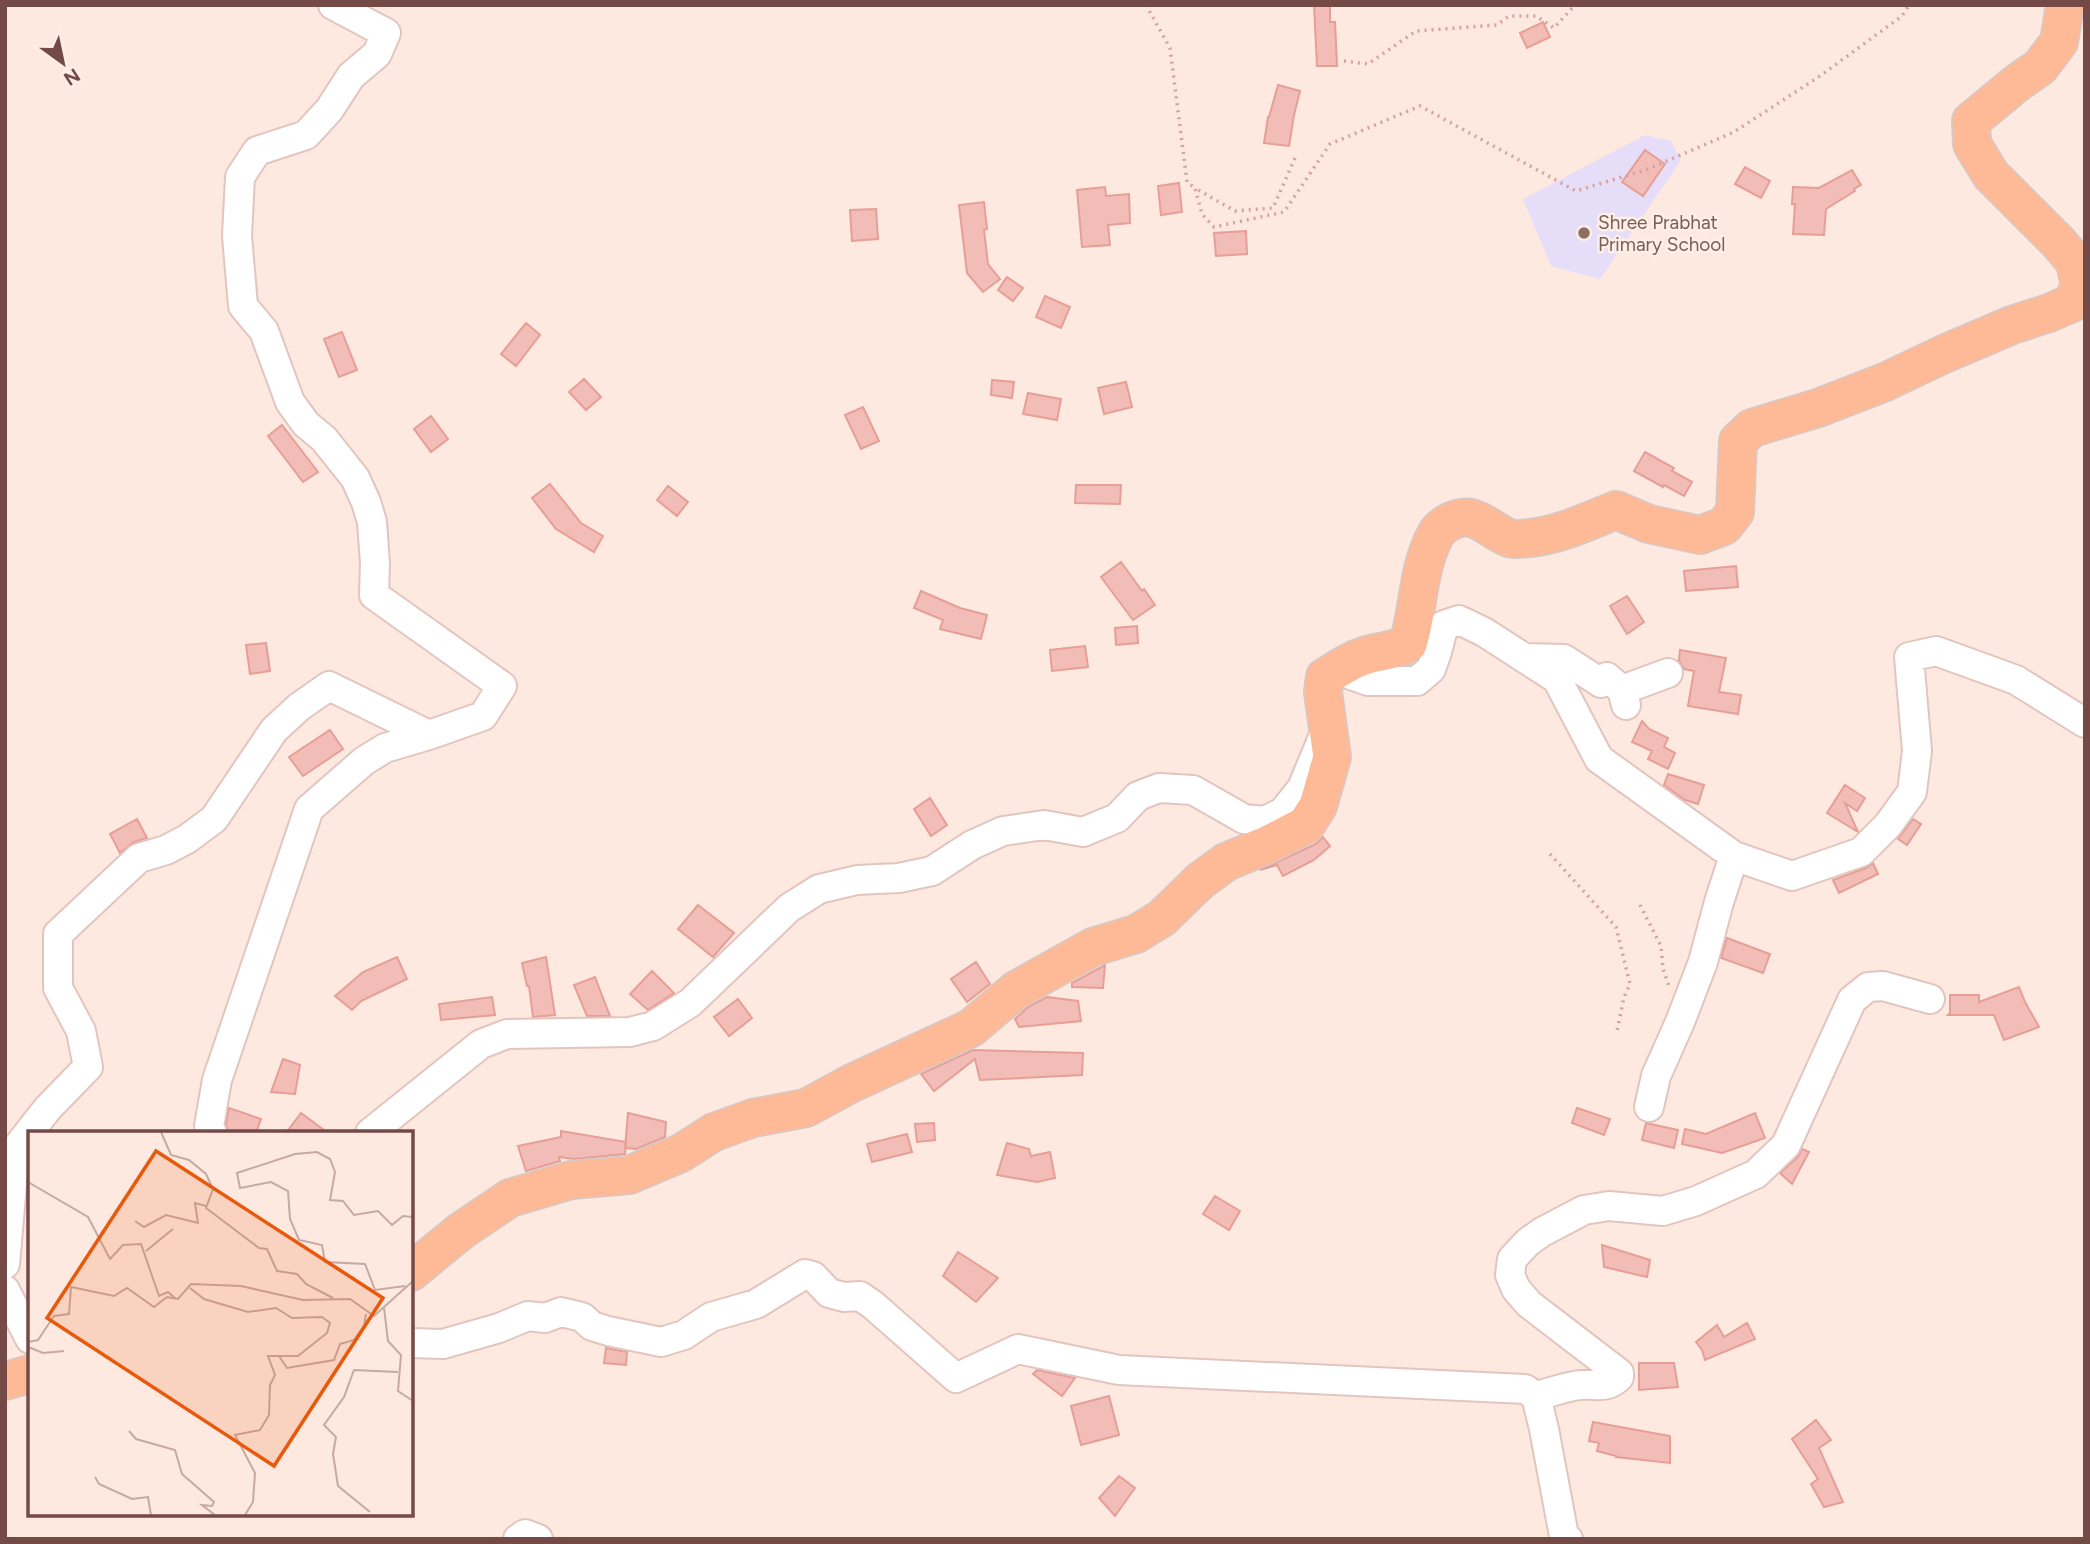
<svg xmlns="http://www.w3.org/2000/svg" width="2090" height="1544" viewBox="0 0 2090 1544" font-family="Figtree,sans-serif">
<rect width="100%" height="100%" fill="#fde9e0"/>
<path fill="#e6ddf9" d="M1645,135L1671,141L1681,160L1600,279L1551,266L1523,199Z"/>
<path fill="#f3bdb7" stroke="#e69e96" stroke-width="2" d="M1314,5H1330V22H1335L1337,66H1317Z
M1543,22L1550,37L1527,48L1520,33Z
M1278,85L1300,91L1294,115L1289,146L1264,143L1268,117H1269Z
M1645,150L1665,164L1643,196L1622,182Z
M1745,167L1770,181L1761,198L1735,184Z
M1852,170L1861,185L1854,189L1855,191L1826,209L1824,235L1793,234L1795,204H1792L1793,187L1819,188Z
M1179,183L1182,212L1161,215L1158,186Z
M1105,187L1106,196L1129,194L1130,223L1108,225L1110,245L1082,247L1077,190Z
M984,202L987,229L984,230L988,264L1000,279L983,292L967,273L959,205Z
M876,209L878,239L852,241L850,210Z
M1246,231L1247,254L1216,256L1214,233Z
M1007,277L1023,288L1013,301L998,290Z
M1045,296L1070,307L1061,328L1036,317Z
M526,323L540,335L516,366L501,354Z
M342,332L357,370L339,377L324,339Z
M584,379L601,397L586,410L569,392Z
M992,380L1014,382L1012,398L991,395Z
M1126,382L1132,407L1104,414L1098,388Z
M1028,393L1061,399L1057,420L1023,414Z
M863,407L879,441L861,449L845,415Z
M431,416L448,439L431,452L414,429Z
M282,425L318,472L303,482L268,436Z
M1645,452L1674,468L1672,471L1692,482L1684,496L1664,485L1663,487L1634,471Z
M550,484L581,523L603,536L594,552L556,529L532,498Z
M1076,485H1121L1120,504L1075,503Z
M668,486L688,502L677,516L657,500Z
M1121,562L1142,591L1144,589L1155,605L1133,620L1101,577Z
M1736,566L1738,587L1686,591L1684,571Z
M921,591L960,608L987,615L981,639L940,629L943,620L914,608Z
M1627,596L1644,622L1627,634L1610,606Z
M1137,626L1138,643L1116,645L1115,628Z
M266,643L270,671L250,674L246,645Z
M1085,646L1088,667L1052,671L1050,650Z
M1680,650L1726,658L1719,692L1741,695L1738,714L1688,706L1694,671L1684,669L1679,660Z
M1642,721L1649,729L1668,738L1664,747L1675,753L1668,769L1648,759L1652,751L1632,742Z
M330,730L343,749L303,776L289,757Z
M1668,774L1704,785L1698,804L1685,800L1664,785Z
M1845,785L1865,798L1857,811L1845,803L1858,832L1827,813Z
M930,798L947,825L931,836L914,809Z
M137,819L147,838L134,842L120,853L110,834Z
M1913,819L1921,824L1907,845L1898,839Z
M1323,837L1330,846L1314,860L1283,876L1277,865L1260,870L1316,844Z
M1873,863L1878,874L1839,893L1833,880L1866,868Z
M698,905L734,933L713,957L678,929Z
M1727,938L1770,954L1763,973L1721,958Z
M397,957L407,979L361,1001L352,1010L335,996L363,972Z
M546,957L555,1015L533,1017L529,986H527L522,963Z
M976,962L990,984L967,1002L951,979Z
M1105,965L1103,988L1072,987V983Z
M652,971L674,993L648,1010L630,994Z
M595,977L603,998L610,1016H587L574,985Z
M2019,987L2025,1002L2039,1027L2004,1040L1994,1015H1948L1950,1013V995H1979V1002Z
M492,997L495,1015L441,1020L439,1004Z
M1047,997L1078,1001L1081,1021L1019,1027L1015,1019L1028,1007Z
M738,999L752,1018L729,1036L714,1017Z
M973,1050L1083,1053L1082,1075L980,1080L975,1059L934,1091L921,1074Z
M283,1059L300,1065L295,1094L271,1092Z
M229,1108L261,1119L256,1133H228L226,1124Z
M1577,1108L1610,1119L1604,1135L1572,1123Z
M301,1113L328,1133H286Z
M628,1113L666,1122L665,1137L636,1149L625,1148Z
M1755,1113L1765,1138L1722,1153L1682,1144L1685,1129L1706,1134Z
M934,1123L935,1140L917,1142L915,1124Z
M1646,1123L1678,1130L1674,1148L1642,1140Z
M561,1131L626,1142L625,1154L574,1159L559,1157L560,1161L526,1171L518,1146L561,1137Z
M907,1134L912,1152L872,1162L867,1144Z
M1007,1143L1029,1149L1031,1156L1050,1152L1055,1178L1037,1182L997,1175Z
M1802,1149L1809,1152L1792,1184L1780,1173L1798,1157Z
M1215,1196L1240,1211L1229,1230L1203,1214Z
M1602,1245L1650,1260L1647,1277L1604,1267Z
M958,1252L998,1278L976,1302L943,1276Z
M1747,1323L1755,1339L1705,1360L1702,1350L1696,1342L1717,1325L1724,1337Z
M606,1348L627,1352L626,1365L604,1363Z
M1639,1363H1674L1678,1387L1639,1390Z
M1037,1370L1075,1378L1062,1396L1033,1374Z
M1109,1396L1119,1435L1081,1445L1071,1406Z
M1816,1420L1831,1440L1819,1448L1843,1502L1824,1507L1811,1484L1818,1479L1792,1439Z
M1593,1422L1670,1436V1463L1616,1457V1456L1597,1451L1599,1443L1589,1441Z
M1119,1476L1135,1488L1115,1516L1099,1498Z"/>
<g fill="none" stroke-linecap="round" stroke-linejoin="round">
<g stroke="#e3c5bf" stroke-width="32">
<path id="minor" d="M1525,658L1564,659L1601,683L1607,677L1622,690L1626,705
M1337,670L1368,681H1417L1431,669L1437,652L1444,625L1459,620L1484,632L1557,679L1599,759L1734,856L1792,876L1861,852L1888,825L1912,792L1917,751L1909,657L1936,651L2016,680L2085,723
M1622,690L1668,673
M1649,1107L1656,1076L1680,1022L1703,962L1719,902L1734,856
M212,1133L209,1126L217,1080L309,809L364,761L385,748L429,735
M370,1133L481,1044L507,1034L630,1032L653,1026L690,1003L789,908L819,889L857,880L899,878L932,871L972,845L1003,831L1044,825L1083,832L1117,818L1138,796L1159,788L1193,790L1244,819L1265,821L1283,812L1302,788L1324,735
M5,1264L15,1150L48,1108L88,1067L81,1031L58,988V934L139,858L166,850L187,839L214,819L274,730L299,707L329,686L429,735L483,716L502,686L374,595L375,563L372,522L366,502L355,478L324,439L306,424L290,402L264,331L243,306L237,236L240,177L257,151L306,135L329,110L351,76L377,54L386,33L333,5
M5,1290L30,1339
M411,1343L443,1344L499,1328L528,1316L545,1318L561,1312L582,1317L592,1326L608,1331L661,1342L684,1335L711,1317L756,1304L805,1274L813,1276L829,1293L844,1297L860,1296L873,1305L956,1378L1018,1349L1119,1370L1525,1389L1536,1396L1544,1429L1564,1536L1568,1539
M1536,1396C1550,1393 1566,1386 1581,1385C1596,1384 1607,1389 1619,1377V1373L1529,1304L1516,1289L1510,1275L1512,1259L1528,1242L1542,1232L1584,1210L1609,1206L1663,1211L1696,1201L1756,1174L1786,1145L1852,1000L1868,987L1883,986L1930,999
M518,1539L525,1534L538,1539"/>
</g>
<g stroke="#d5c9c8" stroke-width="40">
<path id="major" d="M411,1272L461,1231L510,1198L571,1180L629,1175L681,1153L714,1132L753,1118L806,1108L852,1083L971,1028L1016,990L1093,947L1136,934L1162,918L1200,881L1226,862L1269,844L1306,825L1318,806L1332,757L1323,692L1325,677C1338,669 1349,661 1364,656C1379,651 1394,651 1408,644C1419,609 1417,570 1435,536C1440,525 1458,515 1471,518C1484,521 1496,533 1509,538C1515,540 1523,539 1530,538C1560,535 1588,521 1616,510L1649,524L1700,535L1724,526L1735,512L1738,441L1752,428L1818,408L1885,382L1944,354L2012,325L2049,313L2072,303L2080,286L2075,262L2059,243L1991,175L1972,144L1971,121L2017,83L2040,67L2059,42L2065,5
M5,1381L30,1374"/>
</g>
<path stroke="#d7a09a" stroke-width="3.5" stroke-dasharray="2 5" stroke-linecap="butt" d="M1146,5L1170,48L1187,182L1195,188
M1344,61L1368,64L1416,31L1497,25L1509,16H1536L1554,28L1575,5
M1295,158L1273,208L1235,211L1195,188L1202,214L1214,227L1284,212L1330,144L1420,106L1576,191L1648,169L1734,132L1820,76L1902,16L1909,5
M1550,854L1616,927L1630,984L1624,997L1617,1031
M1640,905L1661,946L1663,969L1669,986"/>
<use href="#minor" stroke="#fff" stroke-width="28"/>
<use href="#major" stroke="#feb996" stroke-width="37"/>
</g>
<circle fill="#8d6e63" stroke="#ffeee6" stroke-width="2.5" cx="1584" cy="233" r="7"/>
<g text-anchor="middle" stroke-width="5" stroke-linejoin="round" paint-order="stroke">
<g font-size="19" fill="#785e54" stroke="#ffeee6" text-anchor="start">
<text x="1598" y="229">Shree Prabhat<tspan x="1598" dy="22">Primary School</tspan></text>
</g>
</g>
<g transform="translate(28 1131)">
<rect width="385" height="385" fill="#fde9e0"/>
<path fill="none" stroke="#c6a9a3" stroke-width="2" d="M133,1L143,24L161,29L178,43L185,58L178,77L231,117L239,118L249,140L269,143L278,153L305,167M0,51L60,86L82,128L95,114L113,113L131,165L140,161L148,168M107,90L116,96L138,84L170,92L167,72L178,75M118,120L145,98M377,155L347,159L337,133L297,131L294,114L271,109L262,88L260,60L243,51L212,57L209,42L267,23L289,21L302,28L307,41L302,69L315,70L326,84L350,80L364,94L375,85L385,86M162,157L176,168L220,181L248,177L264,187L294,186L302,192L299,202L270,225H251M356,177L360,210L373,224L370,260L385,270M0,211L10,209L26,185L41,183L43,156L86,165L99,157L126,176L139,166L150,168L163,153L213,155L275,169L322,168L346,185L385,150M0,216L15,222L36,220M101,300L108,308L147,319L154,343L186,371L184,375L174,374L187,384M67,346L71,353L104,368L120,366L123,384M342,381L310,355L305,323L308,306L296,294L316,266L326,239L370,241M217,384L225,371L227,342L207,304L232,299L241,284L242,254L247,244L240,225H251L259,237L306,229L312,213L326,209L336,195L338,183"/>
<path fill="#e8590c" fill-opacity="0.15" stroke="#e8590c" stroke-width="3.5" d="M128,20L355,167L246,335L19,187Z"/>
<rect width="385" height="385" fill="none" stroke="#744a47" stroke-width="3.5"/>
</g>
<rect width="2090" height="1544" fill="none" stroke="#744a47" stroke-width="14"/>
<g transform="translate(63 63) rotate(147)" stroke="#ffeee6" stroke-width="5" paint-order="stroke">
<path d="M0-5L12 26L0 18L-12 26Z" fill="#744a47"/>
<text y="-10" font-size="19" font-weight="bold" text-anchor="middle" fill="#744a47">N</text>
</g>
</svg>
